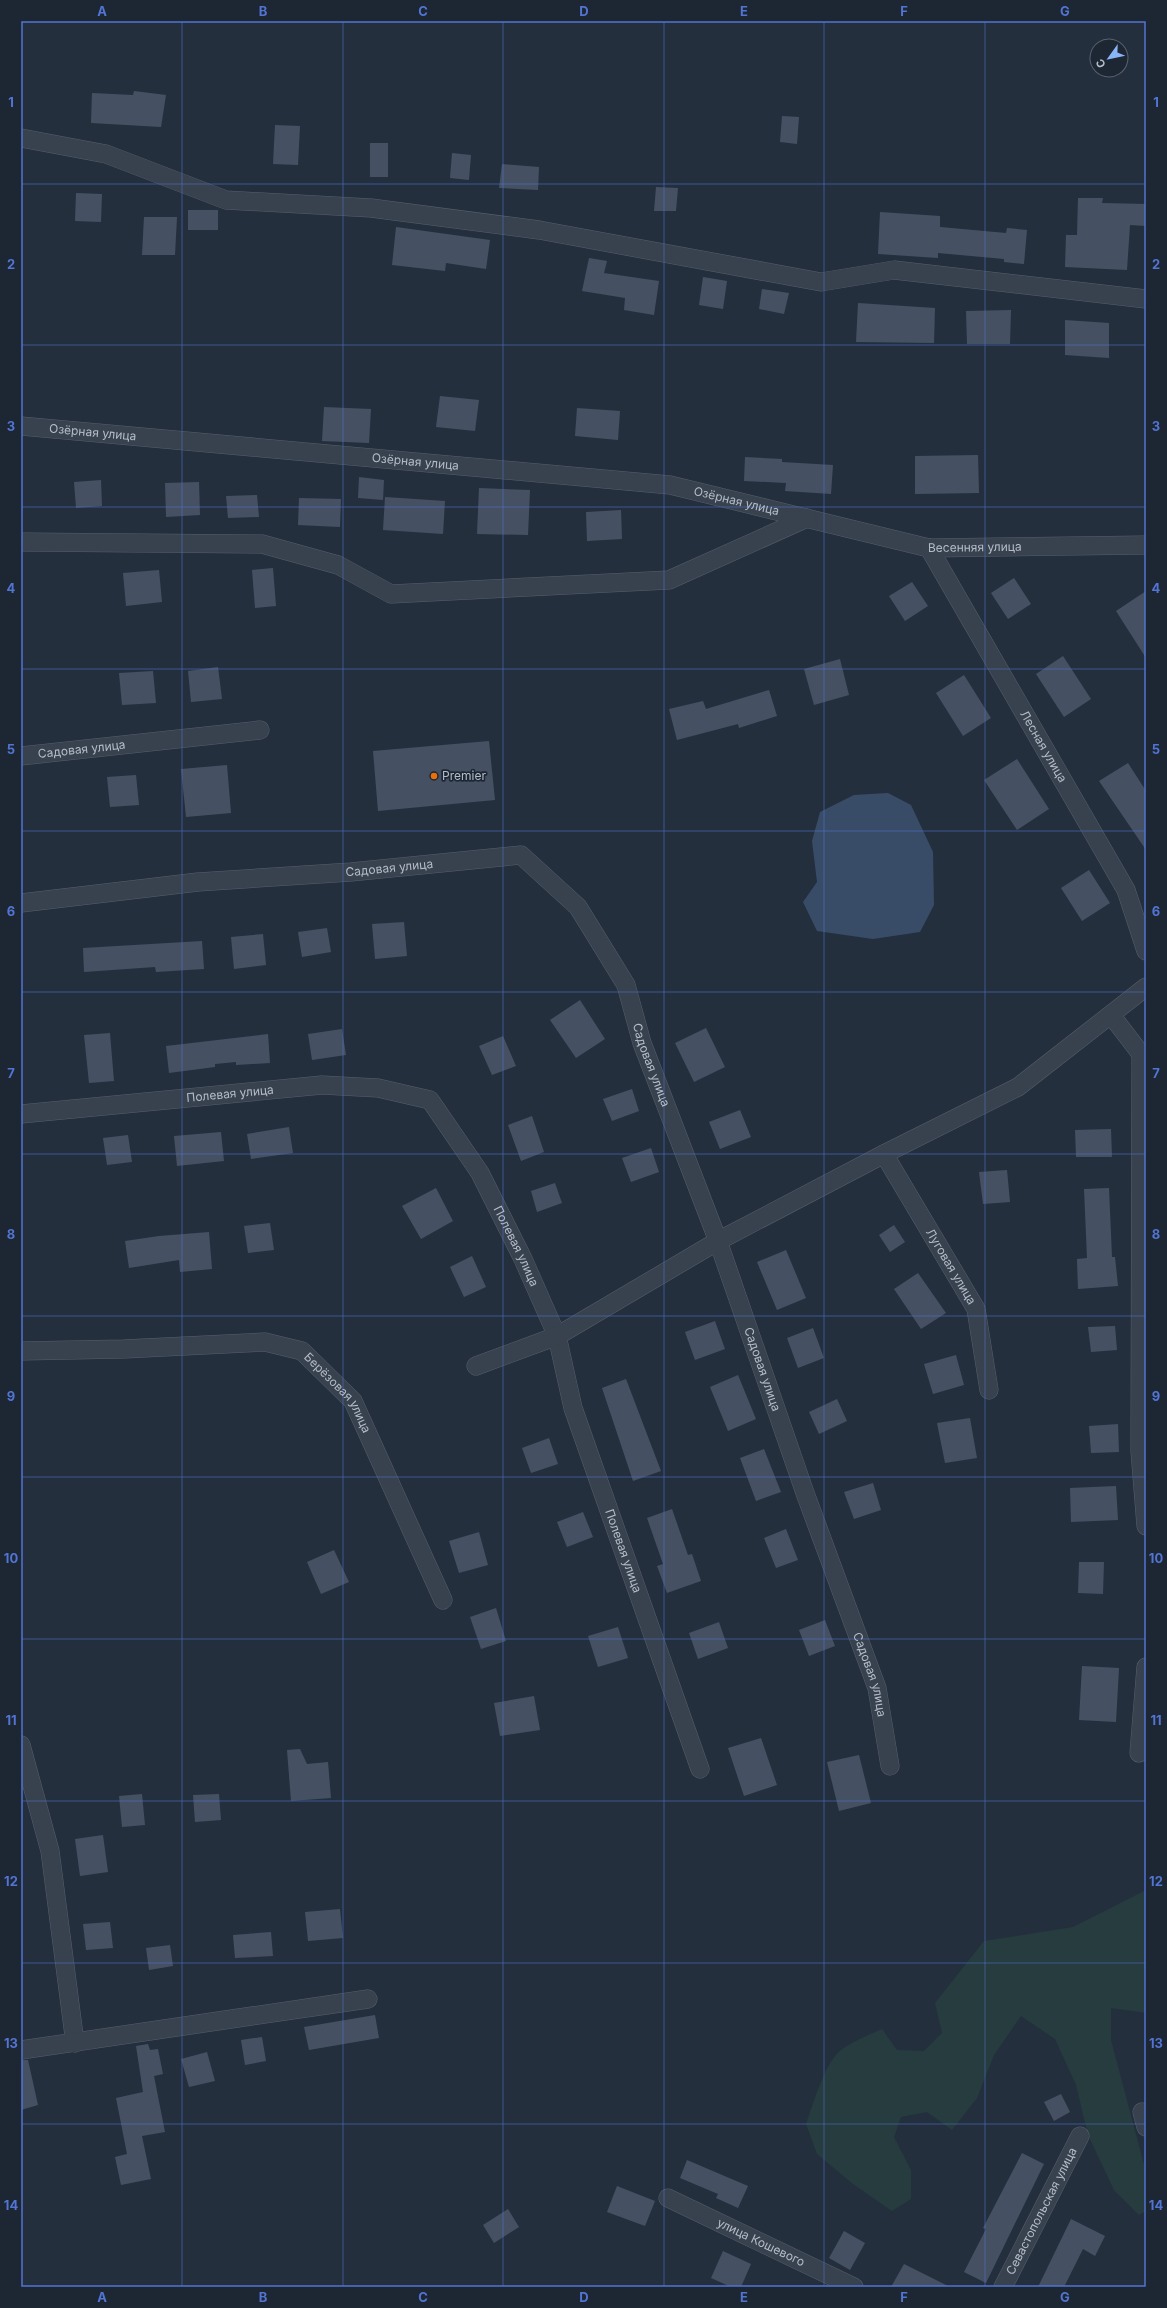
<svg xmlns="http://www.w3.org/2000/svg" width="1167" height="2308" viewBox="0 0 1167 2308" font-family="Inter,sans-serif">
<rect width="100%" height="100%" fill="#242f3e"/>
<path fill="#263c3f" d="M1146,1890V2013L1111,2008V2040L1146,2172V2211L1139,2215L1114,2190L1088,2135L1076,2085L1055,2039L1021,2016L994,2055L977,2098L952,2130L927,2112L901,2117L894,2137L911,2170V2199L892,2211L853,2184L817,2154L806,2124C813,2104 823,2070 836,2055C845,2044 869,2035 882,2029L897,2050L924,2051L942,2033L935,2003L984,1941L1073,1927Z"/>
<path fill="#394c67" d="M888,793L911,805L933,852L934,905L920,932L873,939L817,931L803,902L817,882L812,841L820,812L854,795Z"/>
<path fill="#455162" d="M134,91L166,95L161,127L91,123L92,93L133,95Z
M782,116L799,117L797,144L780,142Z
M275,125L300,126L298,165L273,164Z
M370,143H388V177H370Z
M452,153L471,155L469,180L450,178Z
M502,164L539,167L538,190L499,188Z
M656,187L678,188L676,211H654Z
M76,193L102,194L101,222L75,221Z
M1078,198H1103L1102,203L1146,204V226L1130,225L1127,270L1065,267L1066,235H1077Z
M188,210H218V230H188Z
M880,212L940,216V227L1006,233L1007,228L1027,230L1024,264L1004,262V259L938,253V258L878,254Z
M144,217H177L175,255H142Z
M396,227L490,240L486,269L446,263L445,271L392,265Z
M589,258L607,261L604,273L659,281L654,315L624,310L625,298L582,291Z
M703,277L727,281L723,309L699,305Z
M762,289L789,293L784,314L759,309Z
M858,303L935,308L934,343L856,342Z
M1011,310L1010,344H967L966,311Z
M1065,320L1109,323V358L1065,355Z
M440,396L479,400L475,431L436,427Z
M324,407L371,409L369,443L322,441Z
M577,408L620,411L618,440L575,436Z
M978,455L979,493L915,494V456Z
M745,457L782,459V462L833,465L831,494L785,491L786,483L744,481Z
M359,477L384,480L383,500L358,498Z
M101,480L102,506L76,508L74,482Z
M199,482L200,515L166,517L165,483Z
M479,488L530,490L528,535L477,534Z
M257,495L259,517L228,518L226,496Z
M385,497L445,501L443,534L383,530Z
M299,498L341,499L340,527L298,525Z
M621,510L622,539L587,541L586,512Z
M273,568L276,606L255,608L252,570Z
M159,570L162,602L126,606L123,573Z
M1014,578L1031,604L1008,619L991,593Z
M912,582L928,606L905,621L889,596Z
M1146,591V658L1116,611Z
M1063,656L1091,699L1064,717L1036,674Z
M840,659L849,695L814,705L804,669Z
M218,667L222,699L191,702L188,671Z
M153,671L156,703L122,705L119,673Z
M964,675L991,718L963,736L936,693Z
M769,690L777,716L739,728L738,724L677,740L669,709L703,701L706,709Z
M489,741L495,800L378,811L373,751Z
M1017,759L1049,809L1017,830L984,780Z
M1128,763L1146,791V850L1099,781Z
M227,765L231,813L186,817L181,769Z
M136,775L139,805L110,807L107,777Z
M1089,870L1110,903L1082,921L1061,888Z
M404,922L407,956L375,959L372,924Z
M327,928L331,952L302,957L298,932Z
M263,934L266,965L234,969L231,937Z
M202,941L204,969L156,972L155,967L84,972L83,948Z
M580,1000L605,1039L576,1058L550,1020Z
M706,1028L725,1067L694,1082L675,1043Z
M342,1029L346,1055L312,1060L308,1034Z
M110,1033L114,1081L89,1083L84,1035Z
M268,1034L270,1063L236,1065V1062L215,1064V1067L169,1073L166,1046Z
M503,1036L516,1066L492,1075L479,1046Z
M632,1089L639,1111L612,1121L603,1099Z
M740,1110L751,1137L720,1149L709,1122Z
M532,1116L544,1152L521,1161L508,1125Z
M289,1127L293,1153L251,1159L247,1134Z
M1111,1129L1112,1157H1076L1075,1130Z
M221,1132L224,1161L177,1166L174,1136Z
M128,1135L132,1162L107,1165L103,1138Z
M651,1148L659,1172L631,1182L622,1158Z
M1007,1170L1010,1202L983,1204L979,1172Z
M555,1183L562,1203L537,1212L531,1191Z
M436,1188L453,1221L421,1239L402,1206Z
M1109,1188L1112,1257H1115L1118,1286L1078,1289L1077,1259L1087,1258L1084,1189Z
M270,1223L274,1250L248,1253L244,1226Z
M894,1225L905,1242L890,1252L879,1235Z
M209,1232L212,1269L180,1272L179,1260L129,1268L125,1241L159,1236Z
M786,1250L806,1298L777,1310L757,1262Z
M472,1256L486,1287L464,1297L450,1267Z
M918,1273L946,1313L921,1329L894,1289Z
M715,1321L725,1349L695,1360L685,1332Z
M1115,1326L1117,1350L1091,1352L1088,1327Z
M813,1328L824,1358L798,1368L787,1338Z
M956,1355L964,1385L933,1394L924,1364Z
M738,1375L756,1419L728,1431L710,1387Z
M626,1379L661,1471L633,1481L602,1388Z
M837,1399L847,1421L819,1434L809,1412Z
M970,1418L977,1458L945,1463L937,1423Z
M1118,1424L1119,1452L1091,1453L1089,1426Z
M549,1438L558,1464L531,1473L522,1448Z
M764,1449L781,1492L756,1501L740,1458Z
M873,1483L881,1510L854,1519L844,1492Z
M1116,1486L1118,1520L1071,1522L1070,1488Z
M672,1509L688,1555L692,1554L701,1581L667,1593L657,1566L663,1564L647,1518Z
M583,1512L593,1537L567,1547L557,1522Z
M786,1529L798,1560L776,1568L764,1538Z
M479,1532L488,1565L459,1573L449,1541Z
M334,1550L349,1582L321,1594L307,1562Z
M1079,1562H1104L1103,1594L1078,1593Z
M496,1608L506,1641L481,1649L470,1617Z
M825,1620L835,1646L809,1656L799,1630Z
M719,1622L728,1648L698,1659L689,1633Z
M618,1627L628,1658L598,1667L588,1636Z
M1082,1666L1119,1668L1116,1722L1079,1720Z
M534,1696L540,1730L500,1736L494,1703Z
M761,1738L777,1785L744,1796L728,1748Z
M300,1749L307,1764L328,1762L331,1798L291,1801L287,1750Z
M859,1755L871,1803L839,1811L827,1762Z
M142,1794L145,1825L122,1827L119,1796Z
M219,1794L221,1820L195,1822L193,1795Z
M103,1835L108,1872L80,1876L75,1839Z
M340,1909L343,1938L308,1941L305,1912Z
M110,1922L113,1948L86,1950L83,1924Z
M271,1932L273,1956L235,1958L233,1935Z
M170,1945L173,1966L149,1970L146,1948Z
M375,2015L379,2038L309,2050L304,2027Z
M262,2037L266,2061L245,2065L241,2040Z
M148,2044L150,2050L158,2049L163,2074L154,2076L165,2132L142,2136L151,2179L121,2185L115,2157L127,2154L116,2098L143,2092L136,2046Z
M207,2052L215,2081L189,2087L181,2059Z
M21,2060H28L38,2105L21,2110Z
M1061,2094L1070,2112L1054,2121L1044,2102Z
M1022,2153L1044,2164L986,2283L964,2272L986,2229L983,2228Z
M687,2160L748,2186L738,2208L716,2198L718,2194L680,2178Z
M617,2186L655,2201L645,2226L607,2212Z
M508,2209L519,2227L494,2243L483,2225Z
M1071,2219L1105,2236L1095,2256L1083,2249L1064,2287H1038Z
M844,2231L865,2243L850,2270L829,2258Z
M723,2251L751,2264L741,2287H731L711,2278Z
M904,2264L950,2287H891Z"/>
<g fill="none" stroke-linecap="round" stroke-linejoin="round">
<g stroke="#565f6c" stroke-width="19">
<g id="minor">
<path d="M21,138L106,154L226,200L371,208L539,230L821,282L894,270L1146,299"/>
<path id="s1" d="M21,426L670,485L929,548L1146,545"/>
<path d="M21,542L262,544L338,565L391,594L669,580L807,518"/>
<path id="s2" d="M929,548L1126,890L1146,951"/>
<path id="s3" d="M21,756L260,730"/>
<path id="s4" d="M21,903L198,882L351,872L521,855L578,907L626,985L642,1043L718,1241L805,1493L877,1688L890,1766"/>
<path d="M1111,1015L1141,1054L1140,1451L1146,1526"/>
<path id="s5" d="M21,1114L322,1085L378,1088L430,1100L480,1173L523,1259L557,1336L573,1408L700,1769"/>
<path id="s6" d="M884,1154L976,1309L989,1390"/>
<path id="s7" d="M21,1351L124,1349L265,1342L302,1351L353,1401L443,1600"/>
<path d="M476,1366L557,1336L718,1241L884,1154L1018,1087L1146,987"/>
<path d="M21,1745L50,1851L75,2043"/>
<path d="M1139,1753L1146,1667"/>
<path d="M21,2050L368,1999"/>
<path d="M1142,2112L1146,2127"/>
<path id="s8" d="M668,2198L854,2287"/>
<path id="s9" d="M1003,2287L1080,2136"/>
</g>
</g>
<use href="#minor" stroke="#38414e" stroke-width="18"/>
</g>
<path fill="none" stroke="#5274d3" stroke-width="1" stroke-opacity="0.55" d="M182,21V2287M343,21V2287M503,21V2287M664,21V2287M824,21V2287M985,21V2287M21,184H1146M21,345H1146M21,507H1146M21,669H1146M21,831H1146M21,992H1146M21,1154H1146M21,1316H1146M21,1477H1146M21,1639H1146M21,1801H1146M21,1963H1146M21,2124H1146"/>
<circle fill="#e8710a" stroke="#1d2633" stroke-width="1.5" cx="434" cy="776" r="4"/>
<g text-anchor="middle" stroke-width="3.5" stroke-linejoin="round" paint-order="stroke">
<g font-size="12" fill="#b4bcc9" stroke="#1d2633">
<text dy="4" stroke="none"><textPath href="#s1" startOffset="72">Озёрная улица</textPath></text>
<text dy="4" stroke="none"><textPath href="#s1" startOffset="396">Озёрная улица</textPath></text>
<text dy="4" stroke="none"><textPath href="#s1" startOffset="720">Озёрная улица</textPath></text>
<text dy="4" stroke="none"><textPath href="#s1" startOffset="964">Весенняя улица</textPath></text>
<text dy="4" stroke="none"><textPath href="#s2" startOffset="229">Лесная улица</textPath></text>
<text dy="4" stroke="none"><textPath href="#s3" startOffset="61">Садовая улица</textPath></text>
<text dy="4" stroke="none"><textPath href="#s4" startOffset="370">Садовая улица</textPath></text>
<text dy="4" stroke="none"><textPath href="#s4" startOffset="755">Садовая улица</textPath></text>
<text dy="4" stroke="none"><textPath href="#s5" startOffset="210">Полевая улица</textPath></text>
<text dy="4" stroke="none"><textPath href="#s5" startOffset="582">Полевая улица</textPath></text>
<text dy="4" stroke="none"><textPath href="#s6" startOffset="131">Луговая улица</textPath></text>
<text dy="4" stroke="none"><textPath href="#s4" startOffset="1079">Садовая улица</textPath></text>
<text dy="4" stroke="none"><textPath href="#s7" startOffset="338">Берёзовая улица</textPath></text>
<text dy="4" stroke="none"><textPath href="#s5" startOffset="906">Полевая улица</textPath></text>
<text dy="4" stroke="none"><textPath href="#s4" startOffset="1403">Садовая улица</textPath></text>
<text dy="4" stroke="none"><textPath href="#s9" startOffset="85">Севастопольская улица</textPath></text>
<text dy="4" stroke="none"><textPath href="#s8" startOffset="103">улица Кошевого</textPath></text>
</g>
<g font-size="12" fill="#b4bcc9" stroke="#1d2633" text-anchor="start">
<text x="442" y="780">Premier</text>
</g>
</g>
<rect width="1167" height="2308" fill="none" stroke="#1d2633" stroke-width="44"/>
<g transform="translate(1109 58) rotate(237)"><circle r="19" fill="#1d2633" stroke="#59626f"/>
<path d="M0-3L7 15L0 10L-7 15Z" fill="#8ab4f8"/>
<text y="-6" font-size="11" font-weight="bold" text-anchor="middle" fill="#b4bcc9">С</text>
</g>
<rect x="22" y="22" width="1123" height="2264" fill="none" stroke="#5274d3" stroke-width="1.5"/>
<g font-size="13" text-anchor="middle" font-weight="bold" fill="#5274d3">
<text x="102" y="16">A</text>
<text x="263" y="16">B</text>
<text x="423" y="16">C</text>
<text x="584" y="16">D</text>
<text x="744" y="16">E</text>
<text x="904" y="16">F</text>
<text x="1065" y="16">G</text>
<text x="11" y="107">1</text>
<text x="1156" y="107">1</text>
<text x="11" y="269">2</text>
<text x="1156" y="269">2</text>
<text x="11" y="431">3</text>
<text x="1156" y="431">3</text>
<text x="11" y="593">4</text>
<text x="1156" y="593">4</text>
<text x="11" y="754">5</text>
<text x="1156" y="754">5</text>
<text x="11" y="916">6</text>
<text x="1156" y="916">6</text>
<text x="11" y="1078">7</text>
<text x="1156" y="1078">7</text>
<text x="11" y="1239">8</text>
<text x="1156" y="1239">8</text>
<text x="11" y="1401">9</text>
<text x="1156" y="1401">9</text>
<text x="11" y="1563">10</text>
<text x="1156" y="1563">10</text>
<text x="11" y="1725">11</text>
<text x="1156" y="1725">11</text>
<text x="11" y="1886">12</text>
<text x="1156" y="1886">12</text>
<text x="11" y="2048">13</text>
<text x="1156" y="2048">13</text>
<text x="11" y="2210">14</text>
<text x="1156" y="2210">14</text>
<text x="102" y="2302">A</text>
<text x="263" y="2302">B</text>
<text x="423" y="2302">C</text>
<text x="584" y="2302">D</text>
<text x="744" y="2302">E</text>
<text x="904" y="2302">F</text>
<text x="1065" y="2302">G</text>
</g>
</svg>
